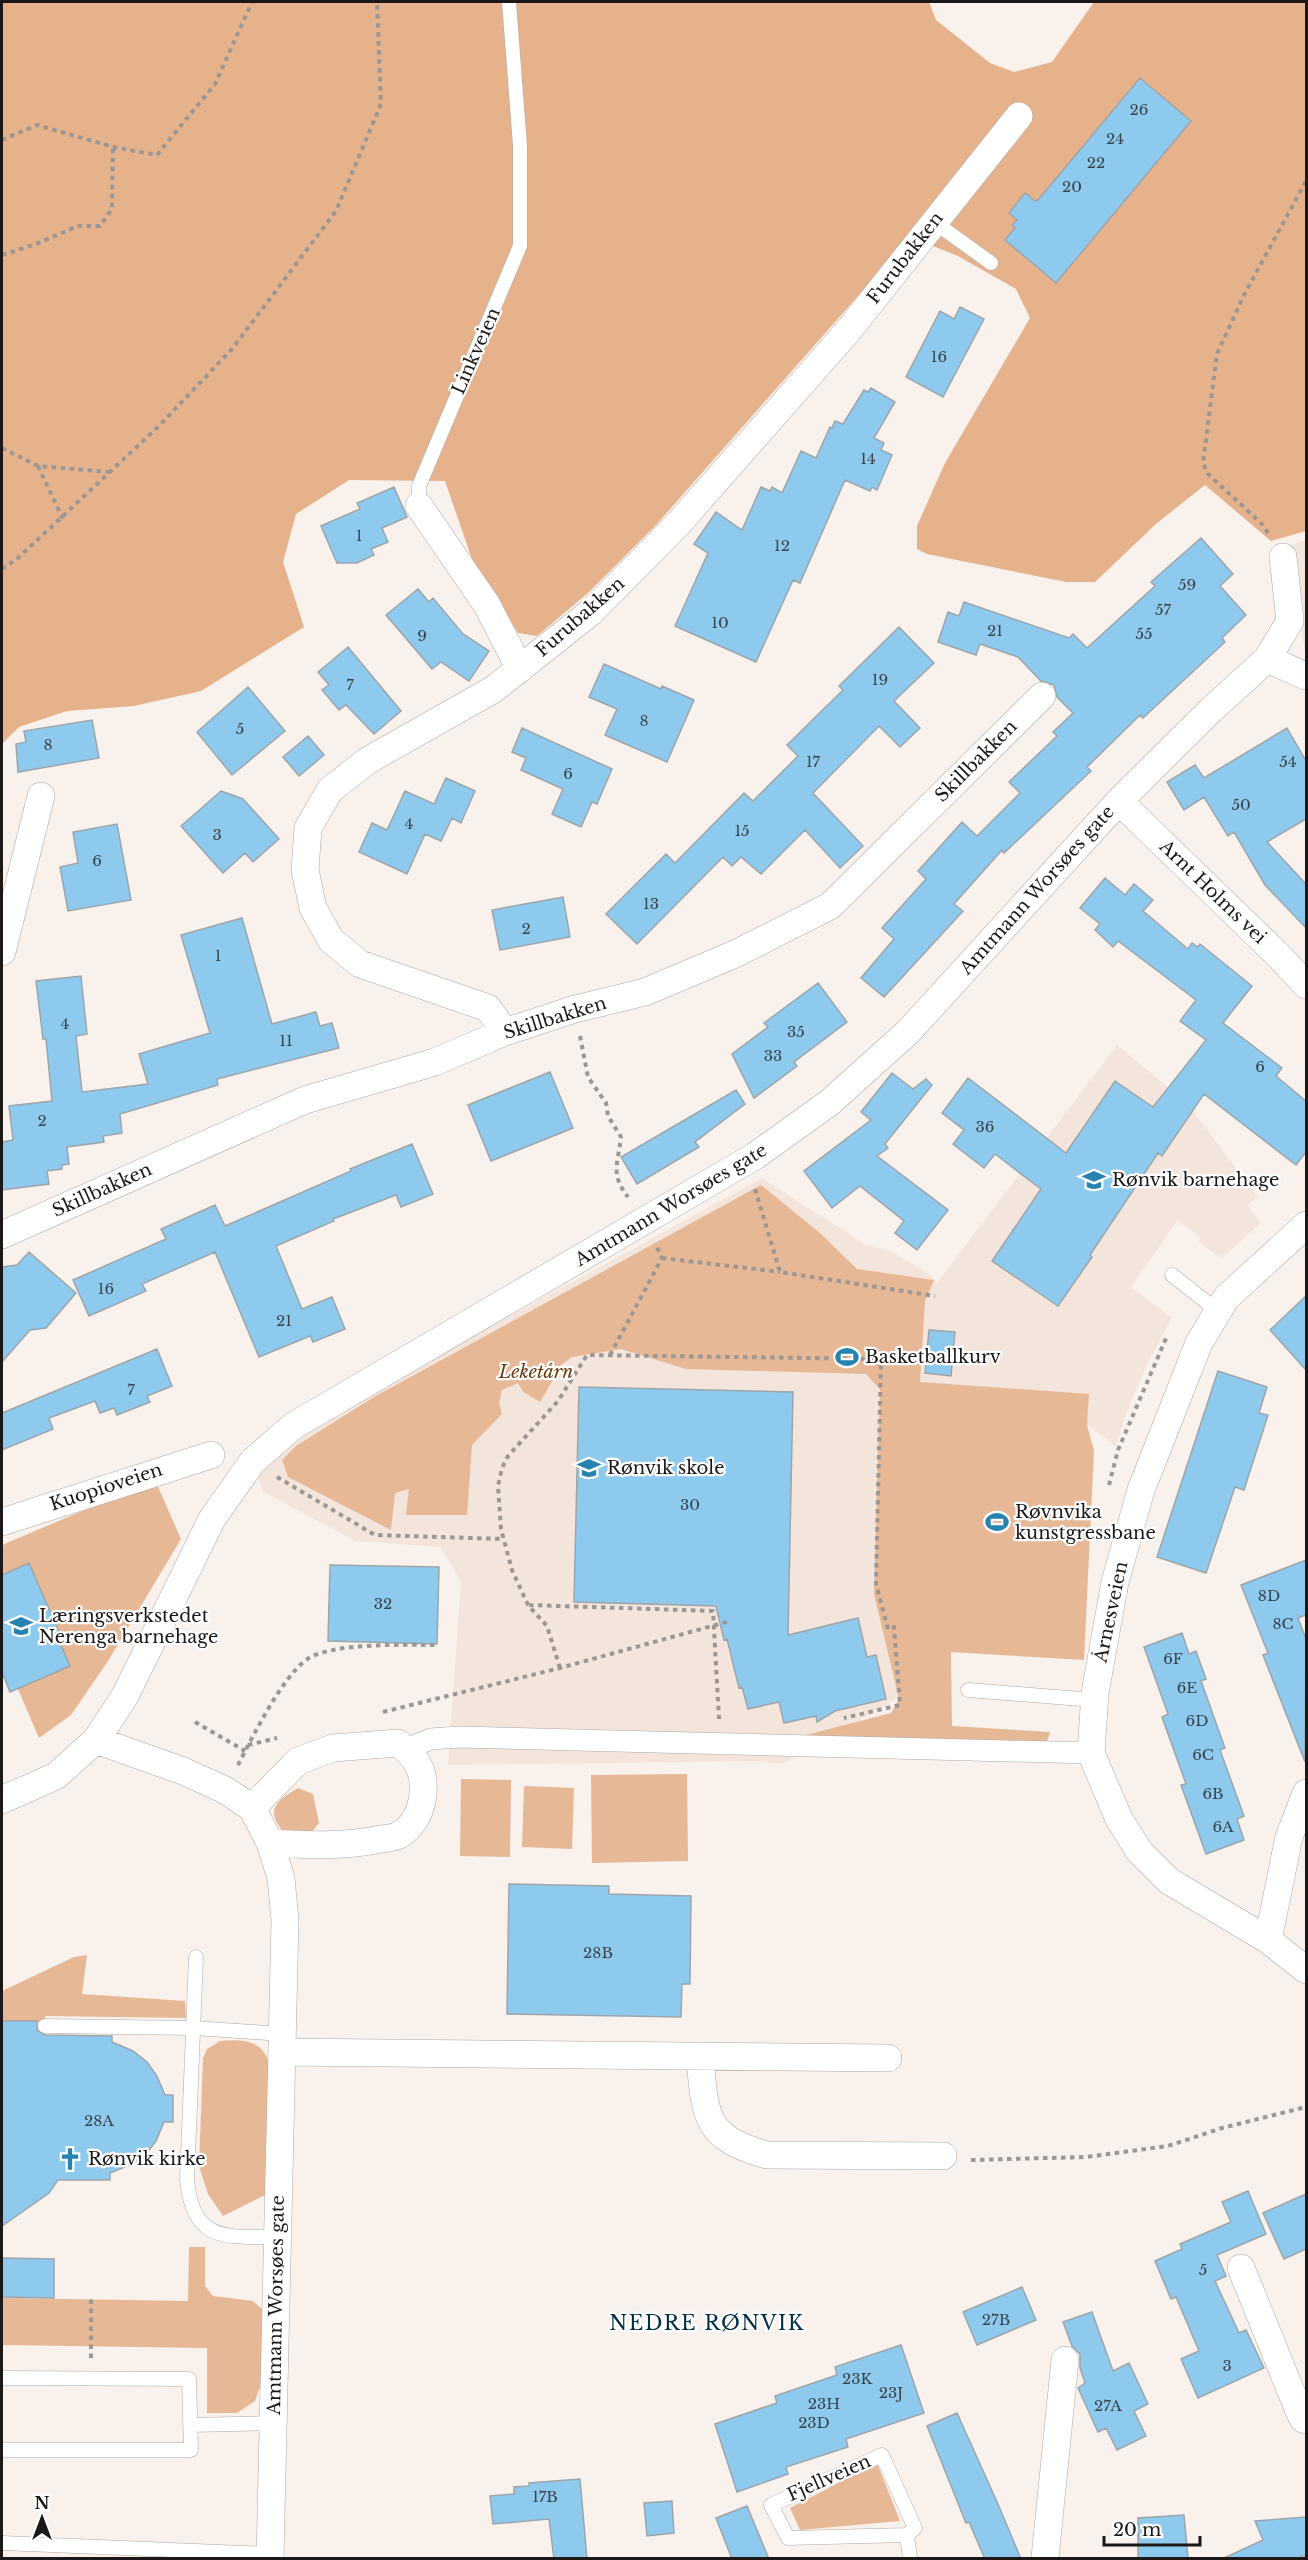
<svg xmlns="http://www.w3.org/2000/svg" width="1308" height="2560" viewBox="0 0 1308 2560" font-family="'Libre Baskerville',serif">
<rect width="100%" height="100%" fill="#f8f1ec"/>
<path fill="#f3e5db" d="M1306,540V661L1290,545Z
M1117,1045L1186,1102L1258,1197L1247,1205L1261,1223L1222,1258L1198,1242L1201,1237L1177,1221L1131,1287L1172,1318L1148,1362L1125,1416L1116,1446L1087,1425L1089,1394L919,1686L782,1764L757,1761L448,1765L461,1581L440,1547L356,1541L263,1492L257,1474L302,1435L412,1370L762,1178L866,1245L890,1251L929,1274L937,1283Z"/>
<path fill="#e7b896" d="M761,1185L821,1234L857,1269L934,1280L925,1301L920,1382L1089,1394L1087,1425L1094,1451L1084,1660L951,1652L952,1726L1050,1732L1046,1745L802,1736L891,1713L899,1699L874,1594L880,1389L866,1374L686,1369L621,1349L572,1357L557,1368L558,1371L540,1402L523,1392L518,1383L502,1390L499,1403L502,1414L472,1445L467,1515H406L409,1489L395,1493L391,1530L288,1477L282,1460L296,1446L374,1397Z
M155,1480L181,1539L108,1661L71,1715L39,1738L2,1652V1545Z
M687,1774L688,1861L592,1863L591,1775Z
M461,1779L511,1780L510,1857L460,1856Z
M524,1786L574,1788L572,1849L522,1847Z
M298,1788L313,1794L319,1823L310,1834C303,1834 292,1835 286,1833C282,1831 279,1826 277,1823C267,1805 285,1796 298,1788Z
M87,1955L82,1994L185,2001L186,2018L45,2016V2022L2,2021V1991L74,1957Z
M220,2041C243,2039 265,2040 269,2066L265,2195L223,2216L208,2194L199,2166L203,2058L207,2049Z
M189,2247H205V2286L213,2296L253,2301L262,2309L261,2384L255,2401L237,2413H207V2348L2,2345V2298L188,2301Z
M877,2463L900,2521L800,2530L790,2508Z"/>
<path fill="#e5b28c" d="M2,2H929L936,20L990,63L1014,72L1052,62L1094,2H1306V531L1271,541L1205,485L1157,523L1095,582H1066L927,554L917,549V526L945,463L1030,318L1016,289L958,256L933,246L872,280L656,525L588,593L537,636L518,633L472,559L445,481L349,480L296,514L283,562L304,627L201,691L134,706L67,711L19,727L2,744Z"/>
<path fill="#8ecaed" stroke="#9ea5aa" stroke-width="1.5" d="M1140,78L1191,121L1056,283L1005,240L1015,228L1012,225L1017,220L1009,213L1025,193L1035,201L1038,200Z
M960,307L984,319L943,397L906,377L940,311L954,319Z
M871,388L895,402L874,438L884,443L881,450L892,455L877,490L872,487L870,491L845,480L800,583L793,580L756,662L675,626L708,553L694,544L716,512L742,530L761,487L770,491L772,487L782,493L801,451L816,458L830,427L832,428L835,421L843,424L864,390L868,392Z
M394,487L407,517L382,528L388,542L371,549L374,555L357,563H337L321,526L360,509L357,503Z
M1201,538L1233,574L1220,586L1246,615L1222,638L1225,642L1143,718L1140,715L1087,767L1091,771L1004,853L1002,850L954,904L963,911L884,997L861,978L894,939L882,928L926,879L918,871L962,822L977,836L1020,793L1009,782L1057,736L1053,732L1073,713L1057,697L1054,685L1041,681L1018,657L980,644L976,655L938,642L948,612L959,616L964,602L1069,638L1073,634L1087,648L1155,586L1151,582Z
M418,589L429,602L433,598L463,634L489,651L469,681L441,662L432,669L386,615Z
M899,627L934,663L894,701L920,728L900,747L879,726L813,793L863,846L840,868L805,830L761,874L741,857L732,866L723,857L637,944L606,914L666,854L675,863L744,793L753,801L798,756L787,745L843,690L839,686Z
M348,647L401,711L374,734L346,705L339,710L322,690L329,685L318,672Z
M604,664L661,689L662,686L694,700L667,762L605,735L617,709L589,697Z
M248,687L285,731L232,775L197,732Z
M92,720L99,758L18,772L16,744L26,742L24,731Z
M522,728L612,769L597,804L592,802L581,827L552,814L563,789L521,770L526,758L512,752Z
M1287,728L1306,761V819L1267,842L1306,884V928L1265,885L1234,832L1228,836L1204,797L1184,810L1167,782L1195,765L1204,778Z
M308,736L324,755L299,776L283,757Z
M446,778L475,791L461,823L452,818L441,841L425,834L407,874L359,852L372,823L387,830L405,791L434,804Z
M221,791L243,799L279,839L253,862L245,853L223,873L181,826Z
M117,824L131,900L68,911L60,867L78,863L73,832Z
M1105,878L1125,895L1134,884L1153,900L1143,911L1188,949L1192,943L1198,947L1200,944L1252,986L1223,1023L1282,1068L1276,1076L1306,1101V1152L1296,1165L1204,1094L1162,1156L1158,1153L1090,1255L1092,1257L1058,1306L992,1261L1041,1189L995,1154L984,1168L953,1144L964,1130L942,1113L968,1078L1066,1153L1115,1081L1153,1107L1206,1040L1180,1021L1196,1000L1118,941L1113,947L1095,930L1100,924L1080,908Z
M563,897L570,937L500,950L492,910Z
M242,918L272,1024L316,1012L320,1026L332,1023L339,1048L217,1079L218,1085L120,1114L122,1133L103,1136L104,1142L67,1147L69,1164L62,1165V1169L47,1171L49,1184L2,1190V1142L13,1140L9,1106L52,1101L46,1039H43L36,981L81,976L87,1034L76,1036L82,1092L148,1084L139,1054L210,1033L181,935Z
M818,983L847,1022L794,1062L797,1066L754,1098L732,1054L768,1027L764,1023Z
M550,1072L573,1128L491,1161L468,1105Z
M892,1073L913,1089L926,1079L932,1085L885,1144L888,1148L877,1156L948,1210L917,1250L895,1233L904,1221L860,1186L832,1208L804,1171L871,1120L861,1112Z
M736,1090L745,1104L695,1142L699,1147L637,1184L621,1157Z
M412,1144L433,1194L401,1207L396,1195L333,1219L334,1221L276,1246L302,1309L332,1297L345,1329L313,1342L310,1336L259,1357L215,1252L142,1284L146,1291L89,1316L73,1280L166,1239L161,1229L215,1205L225,1226L351,1171L350,1169Z
M29,1252L76,1293L46,1328L30,1330L2,1362V1267L17,1265Z
M1306,1296V1370L1270,1330Z
M929,1330L955,1332L951,1376L925,1373Z
M157,1349L172,1386L147,1396L150,1402L117,1415L114,1408L100,1413L95,1401L49,1418L53,1429L2,1450V1413Z
M1218,1371L1267,1387L1259,1413L1268,1415L1244,1490L1235,1487L1206,1573L1157,1557Z
M579,1387L793,1392L788,1635L858,1618L867,1657L876,1655L886,1699L835,1711L817,1722L816,1716L784,1723L779,1702L748,1709L742,1687L739,1688L727,1639L724,1640L716,1606L574,1602Z
M1306,1560V1615L1298,1618L1306,1639L1305,1762L1263,1655L1268,1653L1241,1585Z
M29,1563L59,1632L56,1634L70,1666L10,1692L2,1672V1575Z
M330,1565L439,1567L437,1644L328,1641Z
M1182,1633L1189,1654L1196,1651L1206,1679L1201,1681L1225,1748L1220,1750L1244,1816L1237,1819L1244,1840L1206,1854L1181,1785L1186,1784L1162,1717L1168,1714L1144,1647Z
M509,1884L609,1886V1894L691,1896L690,1984H682L681,2017L507,2014Z
M2,2021H37V2030L45,2035L112,2036V2042L133,2051L147,2062L157,2076L165,2095H173V2122H164L156,2141L146,2154L132,2164L110,2173V2180H58L49,2193L2,2226Z
M1248,2191L1266,2234L1217,2255L1226,2276L1215,2281L1239,2333L1246,2330L1264,2368L1198,2398L1181,2359L1199,2351L1176,2297L1171,2299L1155,2261L1182,2249L1180,2244L1231,2222L1222,2202Z
M1306,2194V2249L1284,2259L1263,2213Z
M2,2258L54,2259V2298L2,2297Z
M1022,2287L1036,2320L977,2345L963,2312Z
M1092,2312L1113,2371L1129,2363L1148,2404L1134,2411L1146,2436L1117,2450L1106,2428L1098,2432L1078,2388L1085,2383L1080,2368V2354L1072,2346L1063,2322Z
M901,2345L924,2413L846,2439L848,2447L786,2467L788,2474L737,2492L715,2424L777,2403L775,2396L837,2375L835,2367Z
M957,2413L998,2504L1021,2559H985L969,2522L966,2523L927,2426Z
M580,2479L587,2559H554L549,2519L493,2524L490,2496L514,2494V2487L529,2486V2483Z
M672,2501L674,2533L647,2536L644,2503Z
M747,2506L769,2559H732L716,2518Z
M1184,2515L1188,2558L1138,2559V2518Z
M1306,2517V2556H1301V2559H1222L1263,2540L1255,2521Z"/>
<g fill="none" stroke-linecap="round" stroke-linejoin="round">
<g stroke="#afa8a4" stroke-width="15">
<path id="service" d="M934,222L991,263
M419,506V486L520,246V146L509,2
M1172,1275L1218,1311
M968,1690L1094,1700
M196,1957L187,2180C193,2242 225,2237 277,2237
M45,2026L194,2028L282,2034
M2,2378L189,2379L191,2450H2
M191,2425L274,2423
M882,2455L915,2528L907,2535L788,2538L771,2505Z
M907,2535L910,2558
M2,2543L270,2554"/>
</g>
<g stroke="#afa8a4" stroke-width="22">
<path id="pedestrian" d="M406,1749L431,1739L458,1737L1091,1753"/>
</g>
<g stroke="#afa8a4" stroke-width="28">
<path id="minor" d="M419,506L487,605L520,669
M1267,659L1306,676
M1119,801L1279,956L1306,985
M2,952L41,796
M505,1032L488,1008L360,964L331,940L313,908L305,870L308,828L330,790L367,761L494,689L591,612L678,524L848,331L1019,116
M1306,1225L1226,1298L1199,1343L1141,1490L1115,1582L1095,1693L1091,1753L1119,1819L1139,1851L1169,1881L1268,1940L1306,1970
M2,1235L305,1100L435,1062L505,1032L575,1009L645,992L735,954L830,906L1042,696
M2,1522L211,1455
M96,1740L183,1771L225,1790L252,1808L270,1843L281,1878L285,1920L270,2558
M2,1800L56,1776L96,1740L125,1696L212,1519L252,1462L293,1426L755,1156L829,1103L908,1032L1119,801L1211,710L1267,659L1290,621L1283,557
M252,1808L298,1761L333,1748L398,1743C415,1756 425,1769 423,1793C422,1809 414,1827 399,1835C394,1838 386,1838 381,1839C344,1847 307,1845 270,1843
M1268,1940L1289,1837L1306,1793
M282,2052L888,2058
M700,2058C705,2117 705,2138 767,2155L943,2156
M1241,2268L1299,2411L1303,2419L1306,2420
M1045,2558L1065,2360"/>
</g>
<path stroke="#9c9794" stroke-width="4" stroke-dasharray="4.5 4.5" stroke-linecap="butt" d="M2,140L37,125L113,147L157,155L215,84L252,2
M2,255L36,244L78,226H100L112,209L113,147
M2,448L38,466L110,472
M38,466L62,517L63,516
M1268,533L1262,524L1208,474L1203,463L1217,354L1244,295L1306,181
M2,569L18,558L158,427L232,349L336,211L381,104L377,2
M580,1036L588,1077L606,1103L608,1116L621,1137C618,1164 610,1174 628,1197
M755,1189L780,1272L935,1296
M662,1258L780,1272
M610,1355L662,1258L657,1247
M277,1477L375,1535L504,1539
M1109,1485L1118,1450L1167,1336
M529,1605L713,1611L719,1719
M560,1668L547,1626L528,1605L512,1570L501,1529L498,1486L502,1468L508,1456L558,1401L587,1355L881,1359L876,1584L888,1629L894,1627L900,1705L844,1718
M383,1712L560,1668L730,1621
M195,1722L245,1751
M248,1745L277,1738
M238,1765C253,1736 281,1679 306,1660C331,1642 406,1645 438,1645
M971,2160L1086,2157L1168,2146L1222,2128L1306,2107
M91,2358V2298"/>
<use href="#service" stroke="#fff" stroke-width="14"/>
<use href="#pedestrian" stroke="#fff" stroke-width="21"/>
<use href="#minor" stroke="#fff" stroke-width="27"/>
</g>
<defs>
<g id="school-bare" transform="scale(1.8)"><path d="M0-5L7-2L0 1L-7-2ZM-4 1L0 2.5L4 1V4Q0 6-4 4Z" fill="#2682af" stroke="#fff" stroke-width="2.5" paint-order="stroke"/></g>
<g id="stadium-bare" transform="scale(1.8)"><path d="M0-5a6.5 5 0 1 0 0 10a6.5 5 0 1 0 0-10ZM-3.5-1.8h7v3.6h-7Z" fill="#2682af" stroke="#fff" stroke-width="2.5" paint-order="stroke"/></g>
<g id="church-bare" transform="scale(1.8)"><path d="M-1.2-6h2.4v3.5h3.3v2.4h-3.3V6h-2.4V-.1h-3.3v-2.4h3.3Z" fill="#2682af" stroke="#fff" stroke-width="2.5" paint-order="stroke"/></g>
</defs>
<g fill-rule="evenodd">
<use href="#school-bare" x="1094" y="1180"/>
<use href="#stadium-bare" x="847" y="1357"/>
<use href="#school-bare" x="589" y="1468"/>
<use href="#stadium-bare" x="997" y="1522"/>
<use href="#school-bare" x="21" y="1626"/>
<use href="#church-bare" x="70" y="2159"/>
</g>
<g text-anchor="middle" stroke-width="4.5" stroke-linejoin="round" paint-order="stroke">
<g font-size="15" fill="#38444c">
<text x="1139" y="115">26</text>
<text x="1115" y="144">24</text>
<text x="1096" y="168">22</text>
<text x="1072" y="192">20</text>
<text x="939" y="362">16</text>
<text x="868" y="464">14</text>
<text x="359" y="541">1</text>
<text x="782" y="551">12</text>
<text x="1187" y="590">59</text>
<text x="1163" y="615">57</text>
<text x="720" y="628">10</text>
<text x="995" y="636">21</text>
<text x="1144" y="639">55</text>
<text x="422" y="641">9</text>
<text x="880" y="685">19</text>
<text x="350" y="690">7</text>
<text x="644" y="726">8</text>
<text x="240" y="734">5</text>
<text x="48" y="750">8</text>
<text x="813" y="767">17</text>
<text x="1288" y="767">54</text>
<text x="568" y="779">6</text>
<text x="1241" y="810">50</text>
<text x="409" y="829">4</text>
<text x="742" y="836">15</text>
<text x="217" y="840">3</text>
<text x="97" y="866">6</text>
<text x="651" y="909">13</text>
<text x="526" y="934">2</text>
<text x="218" y="961">1</text>
<text x="65" y="1029">4</text>
<text x="796" y="1037">35</text>
<text x="286" y="1046">11</text>
<text x="773" y="1061">33</text>
<text x="1260" y="1072">6</text>
<text x="42" y="1126">2</text>
<text x="985" y="1132">36</text>
<text x="106" y="1294">16</text>
<text x="284" y="1326">21</text>
<text x="131" y="1395">7</text>
<text x="690" y="1510">30</text>
<text x="1269" y="1601">8D</text>
<text x="383" y="1609">32</text>
<text x="1283" y="1629">8C</text>
<text x="1173" y="1664">6F</text>
<text x="1187" y="1693">6E</text>
<text x="1197" y="1726">6D</text>
<text x="1203" y="1760">6C</text>
<text x="1213" y="1799">6B</text>
<text x="1223" y="1832">6A</text>
<text x="598" y="1958">28B</text>
<text x="99" y="2126">28A</text>
<text x="1203" y="2275">5</text>
<text x="996" y="2325">27B</text>
<text x="1227" y="2371">3</text>
<text x="857" y="2384">23K</text>
<text x="891" y="2398">23J</text>
<text x="824" y="2409">23H</text>
<text x="1108" y="2411">27A</text>
<text x="814" y="2428">23D</text>
<text x="545" y="2502">17B</text>
</g>
<g font-size="18" fill="#1b1817" stroke="#fff">
<text transform="translate(905 258) rotate(-52)" y="6">Furubakken</text>
<text transform="translate(476 351) rotate(-66)" y="6">Linkveien</text>
<text transform="translate(580 617) rotate(-41)" y="6">Furubakken</text>
<text transform="translate(976 761) rotate(-45)" y="6">Skillbakken</text>
<text transform="translate(1037 890) rotate(-48)" y="6">Amtmann Worsøes gate</text>
<text transform="translate(1213 892) rotate(44)" y="6">Arnt Holms vei</text>
<text transform="translate(555 1018) rotate(-17)" y="6">Skillbakken</text>
<text transform="translate(102 1190) rotate(-24)" y="6">Skillbakken</text>
<text transform="translate(671 1205) rotate(-31)" y="6">Amtmann Worsøes gate</text>
<text transform="translate(106 1487) rotate(-18)" y="6">Kuopioveien</text>
<text transform="translate(1111 1612) rotate(-78)" y="6">Årnesveien</text>
<text transform="translate(276 2305) rotate(-89)" y="6">Amtmann Worsøes gate</text>
<text transform="translate(829 2478) rotate(-24)" y="6">Fjellveien</text>
</g>
<g font-size="18" fill="#1b1817" stroke="#fff" text-anchor="start">
<text x="1112" y="1186">Rønvik barnehage</text>
<text x="865" y="1363">Basketballkurv</text>
<text x="607" y="1474">Rønvik skole</text>
<text x="1015" y="1518">Røvnvika<tspan x="1015" dy="21">kunstgressbane</tspan></text>
<text x="39" y="1622">Læringsverkstedet<tspan x="39" dy="21">Nerenga barnehage</tspan></text>
<text x="88" y="2165">Rønvik kirke</text>
</g>
<g font-size="18" font-style="italic" fill="#69390d" stroke="#fff">
<text x="536" y="1378">Leketårn</text>
</g>
<g font-size="20" letter-spacing="1.5" fill="#002e43" stroke="#fff">
<text x="707" y="2330">NEDRE RØNVIK</text>
</g>
</g>
<rect width="1308" height="2560" fill="none" stroke="#1b1817" stroke-width="6"/>
<g transform="translate(42 2518)" stroke="#ffffff" stroke-width="4.5" paint-order="stroke">
<path d="M0-4.5L10 22L0 15L-10 22Z" fill="#1b1817"/>
<text y="-9" font-size="16" font-weight="bold" text-anchor="middle" fill="#1b1817">N</text>
</g>
<path d="M1104 2536v9h96v-9" fill="none" stroke="#1b1817" stroke-width="3"/>
<text x="1113" y="2536" font-size="18" fill="#1b1817" stroke="#ffffff" stroke-width="4.5" paint-order="stroke">20 m</text>
</svg>
